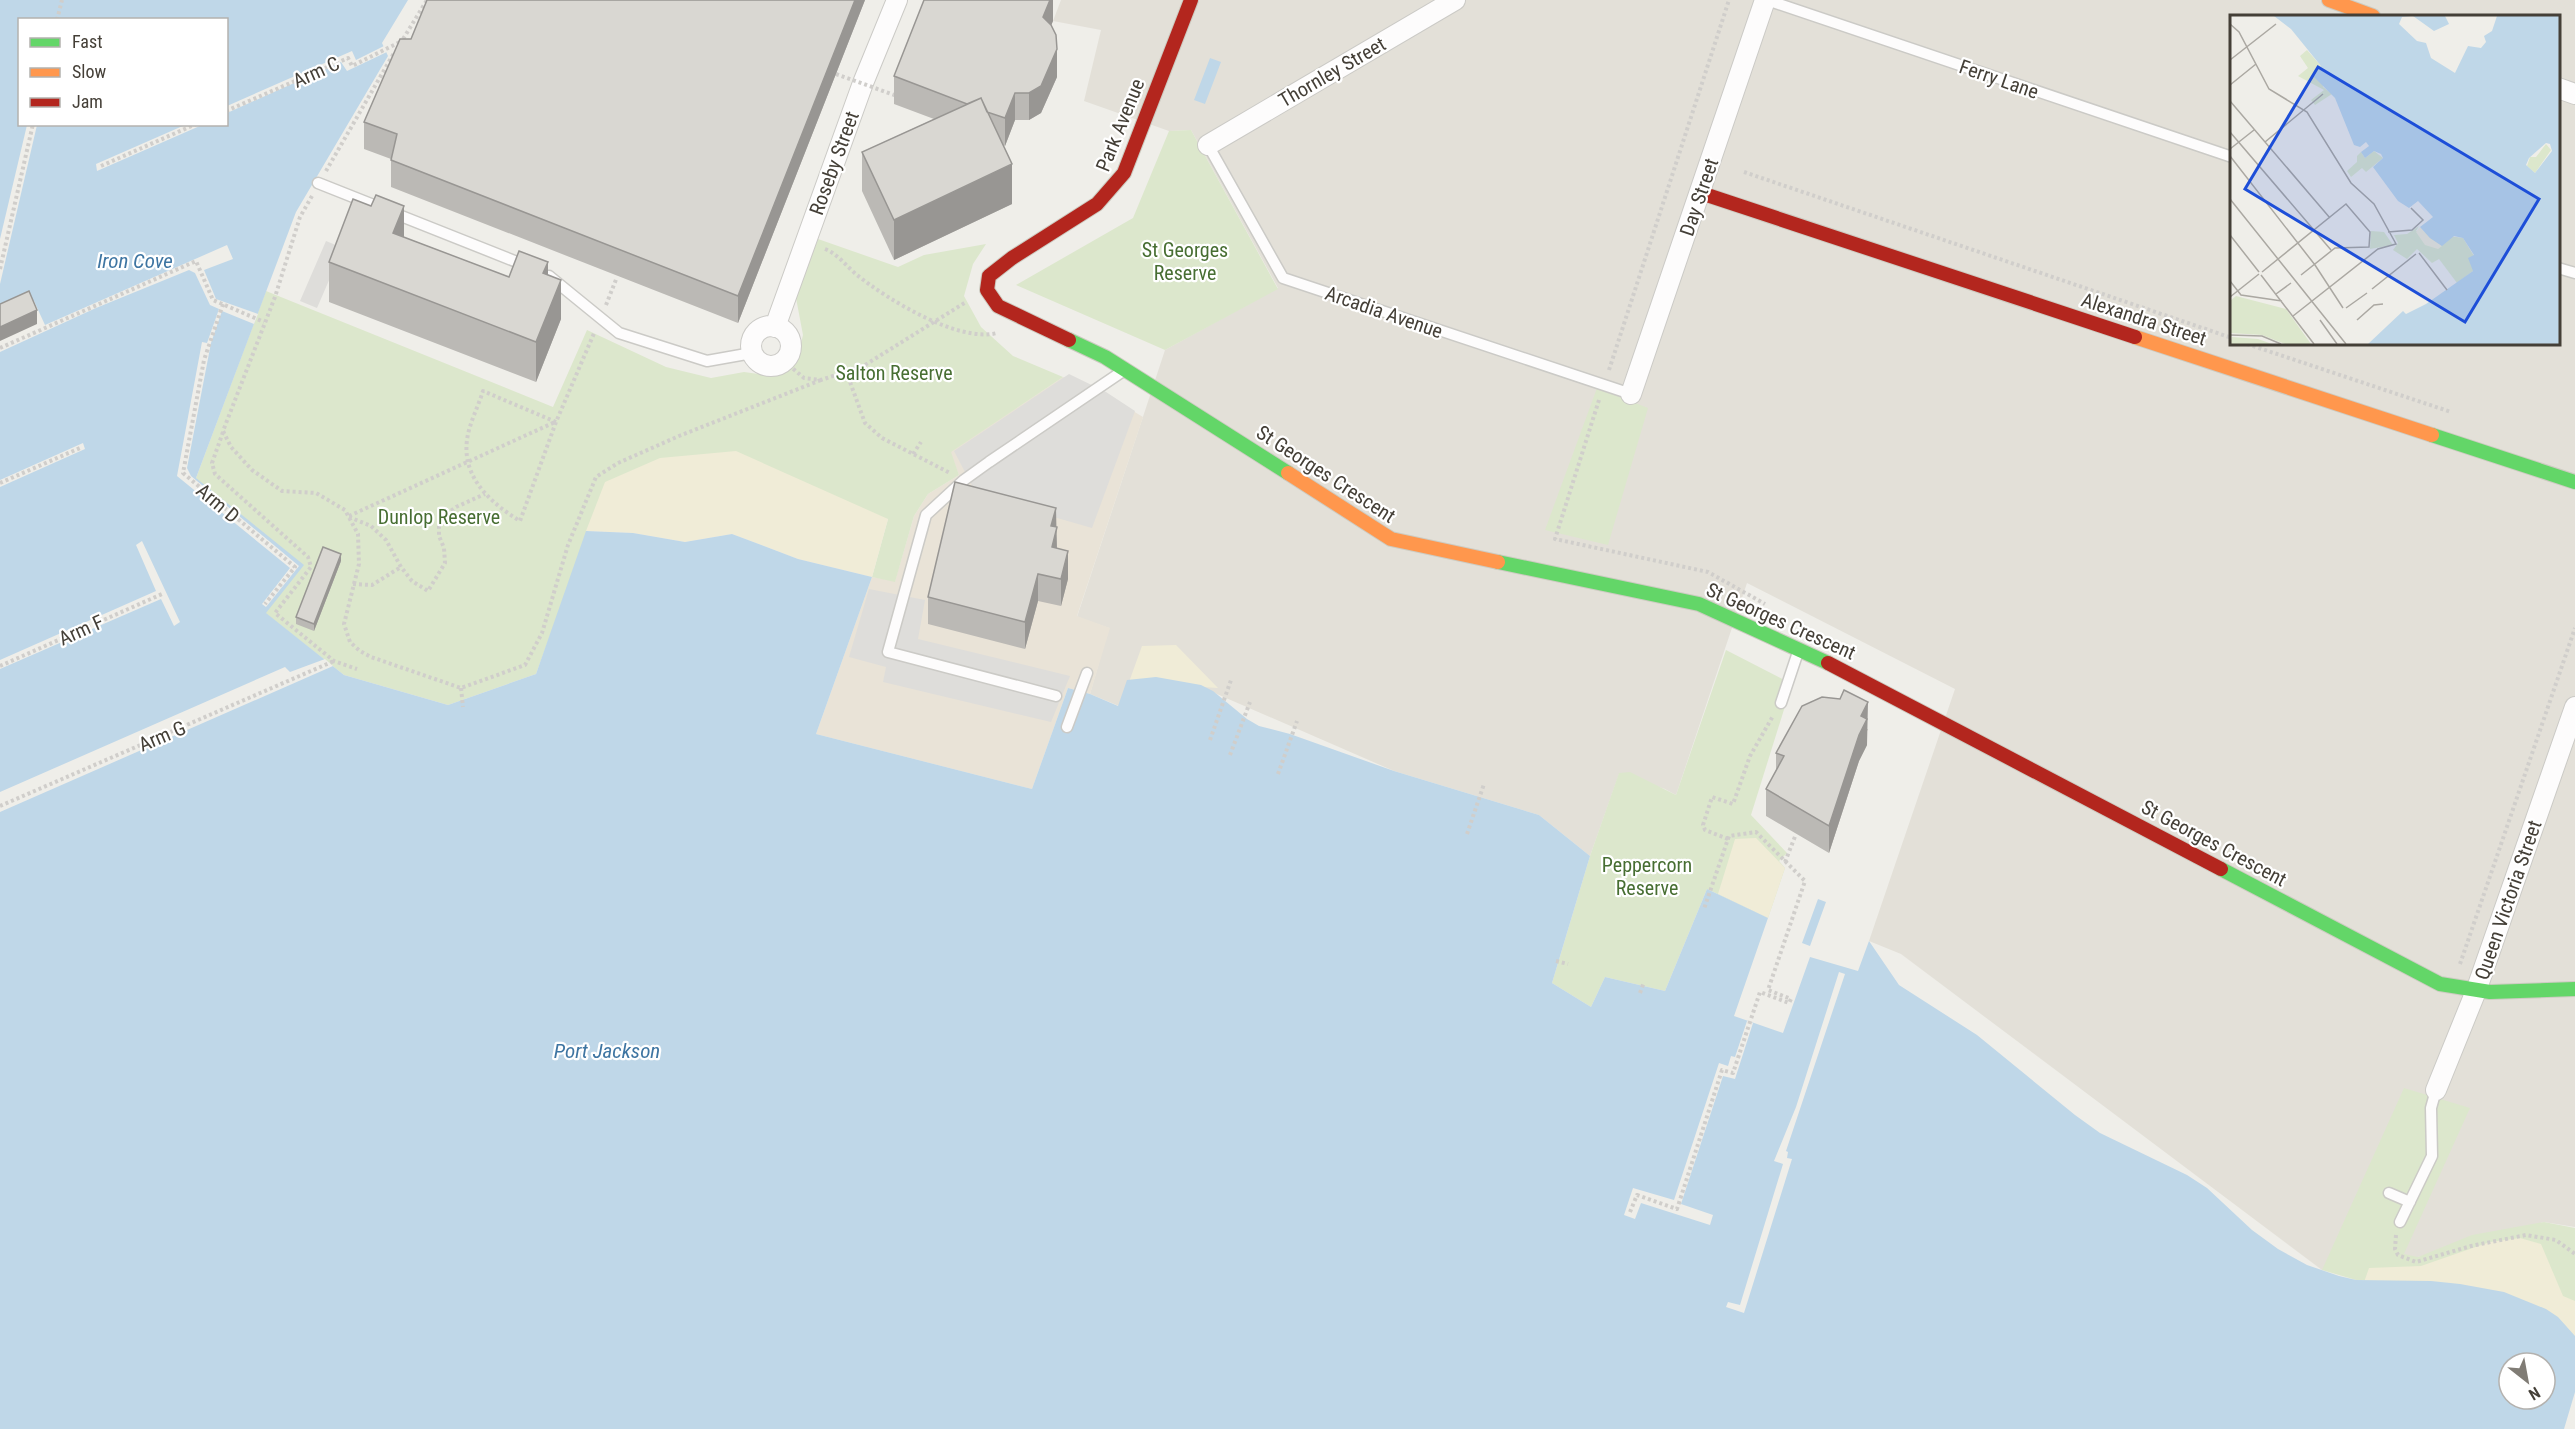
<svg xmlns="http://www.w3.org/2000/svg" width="2575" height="1429" viewBox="0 0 2575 1429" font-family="'Roboto Condensed',sans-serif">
<rect width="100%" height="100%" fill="#efeee9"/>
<path fill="#e3e0d8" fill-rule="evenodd" d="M1061,0H2575V1227L2544,1222L2418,1257L2322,1270L1901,954L1869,941L1955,689L1747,583L1676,795L1665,789L1619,774L1590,856L1539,815L1394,771L1187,681L1119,706L1090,694L1109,628L1077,617L1165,350L1278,288L1191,130L1169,131L1084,101L1101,30L1053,21ZM2232,16H2558V344H2232Z"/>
<path fill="#e9e3d7" d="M1063,377L1113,399L1143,417L1077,616L1110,628L1090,694L1068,688L1032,789L816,734L872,577L895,581L914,516L928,494L959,475L950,452Z"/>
<path fill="#dce7cc" d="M1191,130L1278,289L1165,350L1016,285L1133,218L1169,131Z
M818,239L898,267L924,255L986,244L973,264L964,296L981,327L1013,356L1063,377L951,452L959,475L928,494L914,516L895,582L872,577L888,519L606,482L536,674L448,705L344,675L265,613L196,478L266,291L553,407L587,330L666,367L711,378L744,372L765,375L785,373L797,360L803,335L796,298Z
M1597,388L1648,408L1608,545L1545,530Z
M1726,650L1792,684L1751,815L1787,853L1779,861L1785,868L1768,918L1707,889L1665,991L1605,977L1591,1007L1552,983L1590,856L1619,773L1630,772L1676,795Z
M2404,1088L2470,1108L2404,1254L2418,1257L2472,1235L2544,1222L2575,1228V1336L2431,1281L2356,1280L2322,1270Z"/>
<path fill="#f0ecd7" d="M736,451L888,519L872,577L798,559L732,534L685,542L633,533L586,531L605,482L660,458Z
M1176,645L1218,688L1129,682L1142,646Z
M1756,838L1785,868L1768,918L1718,894L1735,839Z
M2520,1238L2541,1244L2563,1296L2575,1301V1352L2341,1348L2369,1268L2421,1266L2490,1242Z"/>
<path fill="#deddda" d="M326,241L343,248L317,308L300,301Z
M1069,374L1106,392L1135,411L1092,528L977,495L954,451Z
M869,589L925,600L918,639L1070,676L1051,722L883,682L886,667L849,657Z"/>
<path fill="#bfd7e8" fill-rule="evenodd" d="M0,0H408L382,43L388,56L296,212L196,478L304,565L266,613L344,675L448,705L536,674L586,531L633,533L685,542L732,534L798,559L872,577L816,734L1032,789L1068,688L1090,694L1118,706L1127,680L1156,677L1201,685L1213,691L1247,719L1259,726L1290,734L1394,771L1539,815L1590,856L1552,983L1591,1007L1605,977L1665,991L1707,889L1768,918L1734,1016L1783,1033L1810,957L1858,971L1869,941L1899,985L1977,1035L2075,1115L2100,1133L2187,1175L2207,1188L2252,1230L2278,1249L2307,1265L2339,1276L2356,1280L2431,1281L2460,1284L2504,1292L2546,1309L2558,1317L2575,1336V1392L2564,1429H0ZM20,20H226V124H20ZM2509,1363H2545V1399H2509Z
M1210,58L1221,62L1205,104L1194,100Z
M1818,899L1826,902L1810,946L1802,943Z"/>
<path fill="#efeee9" d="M386,45L389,51L347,71L341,62L227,113V106L352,51L356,60Z
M27,125H37L0,284V239Z
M185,125H202L97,171L96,164Z
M227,245L233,259L204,270L216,299L258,314L254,324L222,311L211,343L187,468L191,476L299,566L266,607L262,604L290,568L177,476L202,342L207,343L219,309L210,305L195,273L189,270L96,308L0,352V316L34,301L45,325Z
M83,443L85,449L0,487V480Z
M142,541L180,622L174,626L161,599L0,669V660L156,591L136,545Z
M325,659L333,666L0,812V792L285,667L290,672Z
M1839,972L1845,974L1786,1151L1788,1152L1787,1158L1792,1159L1744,1313L1726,1307L1728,1302L1740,1305L1783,1164L1774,1161L1796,1107Z
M1747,1021L1753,1023L1735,1079L1723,1076L1681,1204L1713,1215L1710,1225L1641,1203L1635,1219L1624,1215L1633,1188L1674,1200L1719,1063L1728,1066L1731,1056L1735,1057Z"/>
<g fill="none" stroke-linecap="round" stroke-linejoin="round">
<g stroke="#cbcac6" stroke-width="13">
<path id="lane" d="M1767,0L2232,157
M1208,145L1283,278L1631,394
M318,183L527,266
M2558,268L2575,273
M549,276L619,333L707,361L752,353
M1056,696L888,652L926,515L964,480L989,462L1123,371
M1781,703L1798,652
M1067,727L1087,673
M2389,1193L2410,1202
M2400,1222L2432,1156L2431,1108L2436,1090"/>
</g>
<g stroke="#cbcac6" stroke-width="22">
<path id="street" d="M2558,88L2575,94
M1208,145L1455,0
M751 346a20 20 0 1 1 40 0a20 20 0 1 1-40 0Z
M775,327L863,83L897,0
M1631,394L1765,0
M2436,1090L2476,991L2575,707"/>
</g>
<g stroke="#cdcbc1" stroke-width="16">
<path id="fast" d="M1069,340L1105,357L1288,473
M2432,435L2575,482
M1498,562L1699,604L1828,663
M2221,869L2440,984L2490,992L2575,989"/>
</g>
<g stroke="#cdcbc1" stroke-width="16">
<path id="slow" d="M2329,0L2373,16
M2135,337L2432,435
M1288,473L1391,539L1498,562"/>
</g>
<g stroke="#cdcbc1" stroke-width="16">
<path id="jam" d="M1701,193L2135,337
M1069,340L998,306L987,290L989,276L1012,258L1097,204L1124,173L1191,0
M1828,663L2221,869"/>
</g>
<path stroke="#d0cecb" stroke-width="4" stroke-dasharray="3 3" stroke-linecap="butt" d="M57,20L62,0
M400,44L427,0
M226,111L348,58L352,66L400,42
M101,166L196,124
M326,171L394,53
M1744,172L2232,338
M312,196L300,217L275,297L223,431L231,447L252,470L282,491L316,493L345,510L358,534L359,564L344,624L350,642L360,651L371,657L461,688L525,665L542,633L568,545L596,477L618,463L679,436L821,380
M825,249C838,254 846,266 857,275C887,299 958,343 997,333
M0,269L33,124
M223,304L204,360L183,473L295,567L265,604
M606,305L617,277
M2247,344L2451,412
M0,348L196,261L213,300L264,322
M784,361L804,378L821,380L865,365L966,302
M1609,370L1729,0
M846,371L865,423L882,438L950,473
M1599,400L1555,539L1708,572L1765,604
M556,422L483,391C478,407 469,424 467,440C462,478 491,503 520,521L556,422L595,331
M223,432L212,463L215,474L308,557L311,567L275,613L334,661L357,669
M913,454L921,442
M0,483L80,448
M349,516L555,422
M349,517L371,526L386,540L401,567L412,581L428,591L445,563L444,548L439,536V520L456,507L485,494
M353,584L372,585L401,567
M0,666L162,594
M461,688L463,707
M1210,740L1231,680
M1230,755L1250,702
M1278,774L1297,721
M0,806L334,661
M1467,834L1484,784
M1728,839L1705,830L1703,825L1712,797L1733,804L1750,756L1773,716
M1785,862L1796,834
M1556,961L1568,964
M2460,964L2575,628
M1640,993L1644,982
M1630,1212L1637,1195L1677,1209L1722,1070L1733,1073L1760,992L1789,1003L1791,999L1768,990L1805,881L1756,832L1729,836L1704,909
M2396,1235L2395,1249L2398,1255L2416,1262L2471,1246L2526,1235L2556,1240L2575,1254"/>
<use href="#lane" stroke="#fdfcfc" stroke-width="10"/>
<use href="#street" stroke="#fdfcfc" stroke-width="20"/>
<use href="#fast" stroke="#63d668" stroke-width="14"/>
<use href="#slow" stroke="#ff974d" stroke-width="14"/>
<use href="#jam" stroke="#b3261e" stroke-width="14"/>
<path stroke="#d0cecb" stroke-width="4" stroke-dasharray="3 3" stroke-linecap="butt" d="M836,74L897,96"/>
</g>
<path fill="#bbb9b5" d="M865,0L738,323L391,187V159L364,149V122L411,39Z
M1053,0V21L1051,25L1057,77L1041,113L1029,120H1015L1005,146L1003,145L1012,204L894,260L862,191V152L934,119L894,104V76Z
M404,237L509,277L548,275L561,319L536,382L329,302V262Z
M1056,527L1057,548L1068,579L1061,606L1038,601L1025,649L928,624V597Z
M341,561L314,631L296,624V617Z
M1868,729L1867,731V745L1859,761L1829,853L1766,816V789L1776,771V753Z"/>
<path fill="#989693" d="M855,0H865L738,323V296Z
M1050,0H1053V21L1043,45V17Z
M1057,49V77L1041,113L1029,120V93Z
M1015,93V120L1005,146V118Z
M1012,164V204L894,260V220Z
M404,206V246L393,233Z
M548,262V301L543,273Z
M561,280V319L536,382V342Z
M37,310V324L0,341V327Z
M1056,508L1057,554L1052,574L1051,526Z
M1068,551V579L1061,606V579Z
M341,554V561L314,631V624Z
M1038,574V601L1025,649V622Z
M1868,702L1867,745L1859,761L1829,853V826L1861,716Z"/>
<path fill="#d9d7d2" stroke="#989693" stroke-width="1.5" d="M427,0H855L738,296L391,160L397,134L364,122L400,39H411Z
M924,0H1050L1043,17L1051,25L1056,35L1057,49L1041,86L1029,93H1015L1005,118L987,112L981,98L967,104L894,76Z
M981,98L1012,164L894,220L862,152Z
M376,195L404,206L393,233L509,277L519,251L548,262L543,273L561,280L536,342L329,262L353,199L371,206Z
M29,291L37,310L0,327V304Z
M955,482L1056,508L1051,526L1057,527L1052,547L1068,551L1061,579L1038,574L1025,622L928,597Z
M323,547L341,554L314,624L296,617Z
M1844,690L1868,702L1861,716L1867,719L1859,735L1829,826L1766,789L1784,756L1776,753L1802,706L1822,697L1840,699Z"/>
<g text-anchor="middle" stroke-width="4.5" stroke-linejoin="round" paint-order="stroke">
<g font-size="20" fill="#443f37" stroke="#fff">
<text transform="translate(316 72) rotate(-24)" y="7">Arm C</text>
<text transform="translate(1332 72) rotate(-30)" y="7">Thornley Street</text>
<text transform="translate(1999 79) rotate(19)" y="7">Ferry Lane</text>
<text transform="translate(1120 125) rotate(-68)" y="7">Park Avenue</text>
<text transform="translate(834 163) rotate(-70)" y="7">Roseby Street</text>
<text transform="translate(1699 197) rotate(-71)" y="7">Day Street</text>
<text transform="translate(1384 312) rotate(19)" y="7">Arcadia Avenue</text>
<text transform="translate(2144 319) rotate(18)" y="7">Alexandra Street</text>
<text transform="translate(1326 474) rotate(33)" y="7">St Georges Crescent</text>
<text transform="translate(218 503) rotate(40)" y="7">Arm D</text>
<text transform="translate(1781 621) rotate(24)" y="7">St Georges Crescent</text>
<text transform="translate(81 630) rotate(-24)" y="7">Arm F</text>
<text transform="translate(162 736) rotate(-23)" y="7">Arm G</text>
<text transform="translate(2214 843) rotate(28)" y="7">St Georges Crescent</text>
<text transform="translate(2508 900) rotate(-71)" y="7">Queen Victoria Street</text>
</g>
<g font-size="20" fill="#476e32" stroke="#fff">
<text x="1185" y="257">St Georges<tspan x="1185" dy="23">Reserve</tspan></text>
<text x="894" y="380">Salton Reserve</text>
<text x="439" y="524">Dunlop Reserve</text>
<text x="1647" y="872">Peppercorn<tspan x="1647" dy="23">Reserve</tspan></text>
</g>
<g font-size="21" font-style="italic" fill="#3e75a2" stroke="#fff">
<text x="135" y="268">Iron Cove</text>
<text x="607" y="1058">Port Jackson</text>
</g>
</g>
<g transform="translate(2230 15)">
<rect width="330" height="330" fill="#efeee9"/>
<path d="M77,35L91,51L93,72L102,79L85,90L81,85L94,75L68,61L78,53L70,41ZM316,129L321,135L305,158L297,151L300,142H306ZM144,136L153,143L136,157L132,153L121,162L117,156L127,147V141L131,137L135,143ZM189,211L186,216L233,223L244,241L243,256L227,268L209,244L202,248L187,234L177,244L163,235L168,228L164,220L177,219ZM141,216L154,217L163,230L140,234ZM6,281L56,294L81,329H55L32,320L0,318V286ZM2,322L28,324L42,329H0Z" fill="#dce7cc"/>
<path d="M190,212L200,223L212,231L208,234L195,230L186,217Z" fill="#f0ecd7"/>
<path d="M44,1H181L172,2L169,9L187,26L196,28L201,43L225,58L238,31L251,33L256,27L254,21L262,16L267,1H330V329H138L173,296L176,299L196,289L243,256L238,243L244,240L233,223L224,221L212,231L200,223L190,212L203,202L188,186L179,193L168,186L143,152L153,143L151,139L144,136L135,143L131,137L139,131L136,127L130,132L124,130L105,83L84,62L91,51L61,14ZM316,128L320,129L322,136L305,158L296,150L299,143ZM183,1H215L219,9L204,16Z" fill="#bfd7e8" fill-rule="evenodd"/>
<path fill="none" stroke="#aba8a2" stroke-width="1.5" d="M0,9L9,17L39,74L77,97L121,168L144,189L166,229L148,234L63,301M0,45L46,9M0,70L26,49M0,86L100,203M0,117L101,235M35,127L93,79M0,134L24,115M0,141L85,250L113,293M0,184L116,329M158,217L182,215L193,205L181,193M0,220L29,257M189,238L217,275M32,257L116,189L140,217L139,232L105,233L71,260M31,260L84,329M0,266L11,280L52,286M142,274L186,239M46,279L61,268M0,282L29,259M116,293L137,278M90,305L107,329M127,305L144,290L153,289M0,320L32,321L51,329"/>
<path fill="#1d4ed8" fill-opacity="0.15" stroke="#1d4ed8" stroke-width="3" d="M88,52L309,184L235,307L15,174Z"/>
<rect width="330" height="330" fill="none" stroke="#443f37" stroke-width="3"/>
</g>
<rect x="18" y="18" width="210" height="108" fill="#ffffff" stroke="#b4b2af" stroke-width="1.5"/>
<rect x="30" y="38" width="30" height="9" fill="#63d668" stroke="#b4b2af" stroke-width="1.5"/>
<text x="72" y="48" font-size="18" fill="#443f37">Fast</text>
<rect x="30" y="68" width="30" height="9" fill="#ff974d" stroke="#b4b2af" stroke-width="1.5"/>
<text x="72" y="78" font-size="18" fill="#443f37">Slow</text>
<rect x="30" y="98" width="30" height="9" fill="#b3261e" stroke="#b4b2af" stroke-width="1.5"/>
<text x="72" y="108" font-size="18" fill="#443f37">Jam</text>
<g transform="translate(2527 1381) rotate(149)"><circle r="28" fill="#ffffff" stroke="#b4b2af" stroke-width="1.5"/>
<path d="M0-4.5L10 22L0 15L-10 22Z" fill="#807c75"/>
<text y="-9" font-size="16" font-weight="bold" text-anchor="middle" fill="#443f37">N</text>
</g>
</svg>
